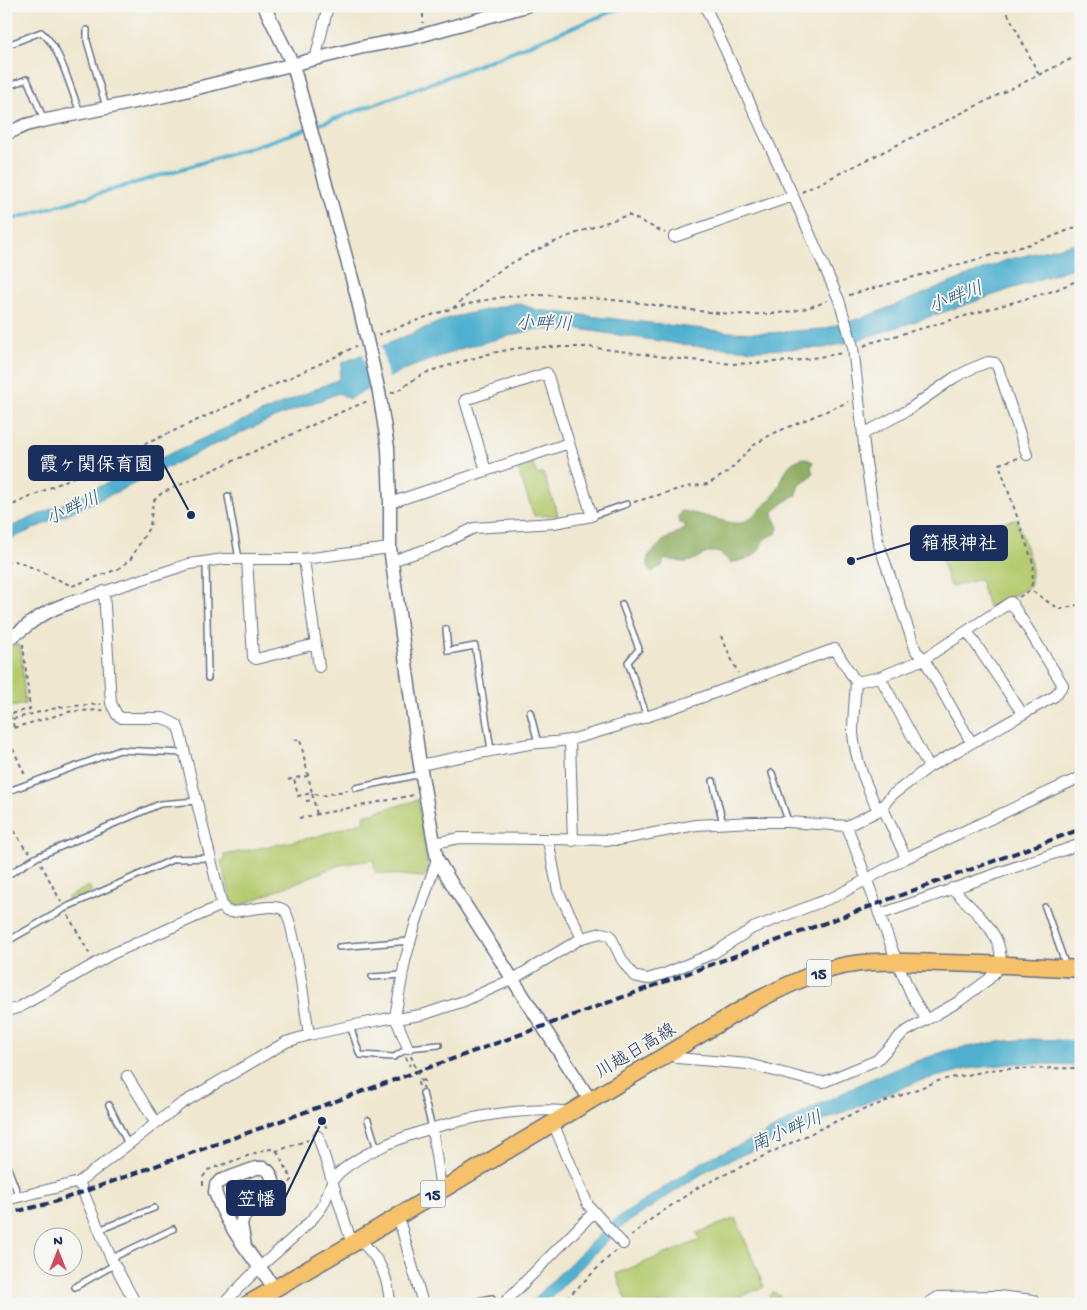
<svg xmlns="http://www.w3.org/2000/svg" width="1087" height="1310" viewBox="0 0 1087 1310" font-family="'Gochi Hand','Klee One',sans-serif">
<rect width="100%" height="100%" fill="#f6f6f2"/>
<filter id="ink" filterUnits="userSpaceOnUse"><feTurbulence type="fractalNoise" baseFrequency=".02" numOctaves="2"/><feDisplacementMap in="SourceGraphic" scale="10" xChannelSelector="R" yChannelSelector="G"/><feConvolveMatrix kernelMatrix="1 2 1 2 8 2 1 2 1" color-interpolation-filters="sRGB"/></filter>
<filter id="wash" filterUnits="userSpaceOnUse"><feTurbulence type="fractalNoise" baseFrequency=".0096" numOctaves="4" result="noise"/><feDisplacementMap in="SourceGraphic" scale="20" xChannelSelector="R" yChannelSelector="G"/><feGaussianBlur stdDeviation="1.12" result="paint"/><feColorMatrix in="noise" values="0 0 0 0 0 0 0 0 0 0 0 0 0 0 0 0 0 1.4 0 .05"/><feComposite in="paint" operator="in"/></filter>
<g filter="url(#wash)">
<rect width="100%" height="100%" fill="#efe7cf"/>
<path fill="#b6cb6f" stroke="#687d66" d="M532,461L537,475L543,473L558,515L534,516L517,466Z
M1017,520L1031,563V585L989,610L980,579L950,587L934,533L949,532L954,536L965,540L976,539L973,525Z
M16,644L21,647L25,704L6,708V647Z
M418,800L428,869L424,877L376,873L373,860L339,865L239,906L236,905L231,898L221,861L225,860L224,855L315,837L365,821L364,815Z
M89,886L92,892L70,903L67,898Z
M736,1218L764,1287L722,1304H628L616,1274L700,1240L697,1233Z
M773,1291L790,1304H764Z"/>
<path fill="#90af62" stroke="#566f60" d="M805,458L813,462L811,468L813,473C807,484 797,479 797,495L793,496L773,511L774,519L778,527L776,534C758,538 764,548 754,555C748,560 739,560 731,563C727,560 726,558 722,555C712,546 698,559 688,562C681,563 672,559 664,559L662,566L651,572L648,565V556L664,540L684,529L686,525L680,523L678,517L681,511C695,512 731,525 741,523C751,520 772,499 777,490C786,474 784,462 805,458Z"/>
<path fill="#50b1cf" stroke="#367096" d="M1081,242V265L947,311L854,341L824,348L755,350L694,346L578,329L532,330L463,348L403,370L349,399L339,393L279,416L209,447L121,490L6,541V529L54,508L219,431L339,379L342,363L449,318L517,303L537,310L729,332L768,333L823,329L868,316L1007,260Z
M1032,1039L1081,1041V1065L1017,1063L967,1069L916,1082L711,1168L622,1226L545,1304H529L612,1222L707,1159L761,1136L812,1108L871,1079L911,1063L949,1050L996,1042Z"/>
<path fill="#efe7cf" d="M381,344L389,381L370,391L362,352Z"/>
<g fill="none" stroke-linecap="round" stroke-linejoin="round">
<path stroke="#50b1cf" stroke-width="4" d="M6,221C106,191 206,164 303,130C412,92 519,49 626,6"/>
</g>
</g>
<g filter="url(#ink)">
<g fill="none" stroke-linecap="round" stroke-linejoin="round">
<g stroke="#656f86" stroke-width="8">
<path id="service" d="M87,30V41L106,107
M6,42L13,43L41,32C61,47 70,89 80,112
M6,87L27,79L44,120
M228,496L239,559
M592,516L627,504
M206,562L208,678
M622,604L639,649L628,662L647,717
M446,629L448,651L475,646L491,750
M530,712L538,743
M1080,747H1081
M772,773L788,821
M713,781L723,824
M356,788L421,774
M6,792L120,750L184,753
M6,876L37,857L160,804L196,801
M1045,907L1066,966
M6,942L69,906L174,859L210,858
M339,947L410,941
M372,977L402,975
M350,1026L360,1055L394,1057L408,1048L439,1045
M423,1093L432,1128
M109,1105L128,1144
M368,1120L377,1149
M6,1163L19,1197
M99,1230L154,1208
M112,1258L173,1229
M75,1287L114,1265
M464,1304L492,1298"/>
</g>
<g stroke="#656f86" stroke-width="12">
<path id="minor" d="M705,6L793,196L839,300L853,347L866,462L878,542L916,651L924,659L971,742
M315,60L328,6
M674,237L793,196
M863,434L908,410L955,377L973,368L988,362L995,363L998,368L1027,455
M486,471L465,400L547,373L569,443
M390,503L569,443L592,516L554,523L474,528L439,545L392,561
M247,559L253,657L256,659L316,644
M304,559L319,667
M104,591L111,703L117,715L122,718H163L177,725L180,733L222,905L226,911L231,912C245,912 274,902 284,910C294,918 306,1017 309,1035
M75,601L189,564L224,559H304L390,548
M967,631L1022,713
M880,677L929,767
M570,740L573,841
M420,765C454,758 489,751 524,745C540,742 557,743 573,739C662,715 747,680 835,649L856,682
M882,806L906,858
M847,826L897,962L912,996L926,1019
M548,840L558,891L582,938
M434,843L460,838L618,840L696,825L752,822H788L847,826L878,811L892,795L929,767L1055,696L1063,685L1011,602L924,659L880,677L856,682C855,699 853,716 853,733C855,760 867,787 878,811
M881,914L1081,844
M6,1008L10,1010L18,1008L112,954L222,905
M408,1048L395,1017L405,961L415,925L437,859
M669,1053L677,1058L748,1064L809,1080L824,1082L877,1060L903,1033L958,1002L989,979L1001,965C1001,957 1000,948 997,941C989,922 966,903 952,888
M127,1076L156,1123
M553,1123L588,1205L623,1244
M432,1128L441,1189
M318,1136L352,1244
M79,1182L111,1258L136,1304
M6,1200L79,1182L181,1104L286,1042L309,1035L350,1026L395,1017L403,1018L425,1014L464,1001L513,979L582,938L601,933L610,935L622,960L634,976L647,979L664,974L714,953L753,928L836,896L906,858L1081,777
M398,1216L423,1304
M359,1239C380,1260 388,1274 390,1304
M223,1304C235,1292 246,1280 258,1269C277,1251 297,1236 314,1217C317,1213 321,1209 323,1205C330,1192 328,1183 340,1172C387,1131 510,1103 571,1112
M503,1304L594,1212
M927,1304L938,1297L998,1296L1033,1300L1036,1304"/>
</g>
<g stroke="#656f86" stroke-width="15">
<path id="tertiary" d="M264,6L293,65L356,293L379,392L388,448L390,503V548L420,765L437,859L453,886L590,1100
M6,134L26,125L42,121L169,95L363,47L412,38L526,6
M6,639C20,634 27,624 39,617C50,610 62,605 75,601
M245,1246L241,1224L243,1217L272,1190C275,1182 272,1172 264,1168H256L220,1181L216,1185L215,1192C227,1228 254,1258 275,1289"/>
</g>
<g stroke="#656f86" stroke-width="19">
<path id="primary" d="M248,1304L352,1244L754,1002C781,988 809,974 838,967C873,959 909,962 944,963C990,964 1035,966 1081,969"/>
</g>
<path stroke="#656f86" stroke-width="2" stroke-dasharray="4 4" stroke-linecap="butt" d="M423,6V23
M1004,6L1039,75
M802,192L1081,54
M849,295L1014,249L1049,238L1081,225
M453,308C465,298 476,287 489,278C530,248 581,231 628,215L665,233
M378,335C430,315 483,294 539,295C573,296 607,299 640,303C698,311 772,325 827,301
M864,346L870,343L1053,291L1081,279
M391,393L397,391L421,375L433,370L492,353L518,348L545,347H589L680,359L733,364L794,361L843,353
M1018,458L999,464L1034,566L1031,590
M634,502L686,487L708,484L728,472L754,445L772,434L848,402
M6,508L337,356L356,346
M6,563L14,561L20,562L72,586L118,569L130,560L150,526L153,502L156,498L162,493L348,409L368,401
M1019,597L1031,590L1051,604L1061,609L1081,604
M721,636L738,673
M13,719L60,707L101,704
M14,727L10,714L30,709L23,644
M6,730L72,711L104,710
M6,734L25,775
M294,740L300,739L312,793L321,796L348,790
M308,776L294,778L298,796L312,793L317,815
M288,780L294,778
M306,801L314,800
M6,817L24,847L30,852
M299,818L414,795
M41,864L61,902
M68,915L90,955
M406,1057L409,1065L411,1064
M6,1065L10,1077L6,1079
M419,1086L418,1083L424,1080L426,1086
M325,1124L327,1130
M277,1151L292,1180L286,1188
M203,1185V1177L208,1170L264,1150L271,1149L277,1151L308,1140
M631,1236L650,1220L697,1188L845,1117L912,1091L941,1080L997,1069L1081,1068
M561,1304L615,1251"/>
<use href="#service" stroke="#fff" stroke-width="5"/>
<use href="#minor" stroke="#fff" stroke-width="10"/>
<use href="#tertiary" stroke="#fff" stroke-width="12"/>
<use href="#primary" stroke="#f5c16b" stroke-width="16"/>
<path stroke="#1b2f5e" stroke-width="4" stroke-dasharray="8 4" stroke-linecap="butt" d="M6,1214L51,1203L83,1192L544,1026L1081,829"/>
<path stroke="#656f86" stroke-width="2" stroke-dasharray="4 4" stroke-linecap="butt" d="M411,1056L424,1089"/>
</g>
</g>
<g text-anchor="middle" stroke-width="4" stroke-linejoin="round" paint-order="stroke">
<g fill="#f6f6f2" stroke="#5d6b8a" stroke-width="1">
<rect x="806.5" y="959.5" width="25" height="27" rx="4"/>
<rect x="420.5" y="1180.5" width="25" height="27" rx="4"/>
</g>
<g font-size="16" font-weight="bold" fill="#1b2f5e">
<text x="819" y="979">15</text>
<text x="433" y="1200">15</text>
</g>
<g font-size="18" fill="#1b2f5e" stroke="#f6f6f2">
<text transform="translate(635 1050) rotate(-31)" y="6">川越日高線</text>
</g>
<g font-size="19" font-style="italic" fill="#2b5680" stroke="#f6f6f2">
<text transform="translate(955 296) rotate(-21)" y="7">小畔川</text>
<text transform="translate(544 322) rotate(1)" y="7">小畔川</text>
<text transform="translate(72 507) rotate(-24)" y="7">小畔川</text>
<text transform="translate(786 1130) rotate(-23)" y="7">南小畔川</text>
</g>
</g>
<path fill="none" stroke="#1b2f5e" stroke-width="2" d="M191 515L163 463M851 561L911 543M322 1121L285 1198"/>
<g fill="#1b2f5e" stroke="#f6f6f2" stroke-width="2">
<circle cx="191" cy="515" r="5"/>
<circle cx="851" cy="561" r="5"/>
<circle cx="322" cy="1121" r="5"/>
</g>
<g fill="#1b2f5e" stroke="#1b2f5e" stroke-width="2">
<rect x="29" y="446" width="134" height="34" rx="5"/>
<rect x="911" y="526" width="96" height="34" rx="5"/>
<rect x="227" y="1181" width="58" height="34" rx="5"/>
</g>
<g font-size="19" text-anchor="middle" font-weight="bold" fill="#fff">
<text x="96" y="470">霞ヶ関保育園</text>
<text x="959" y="549">箱根神社</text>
<text x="256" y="1205">笠幡</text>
</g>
<rect width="1087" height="1310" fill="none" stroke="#f6f6f2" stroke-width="25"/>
<g transform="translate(58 1252)"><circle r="24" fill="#f6f6f2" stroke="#9ea6b7"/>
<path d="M0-4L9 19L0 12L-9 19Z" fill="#d1495b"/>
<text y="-8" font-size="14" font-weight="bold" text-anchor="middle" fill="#1b2f5e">N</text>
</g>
</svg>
